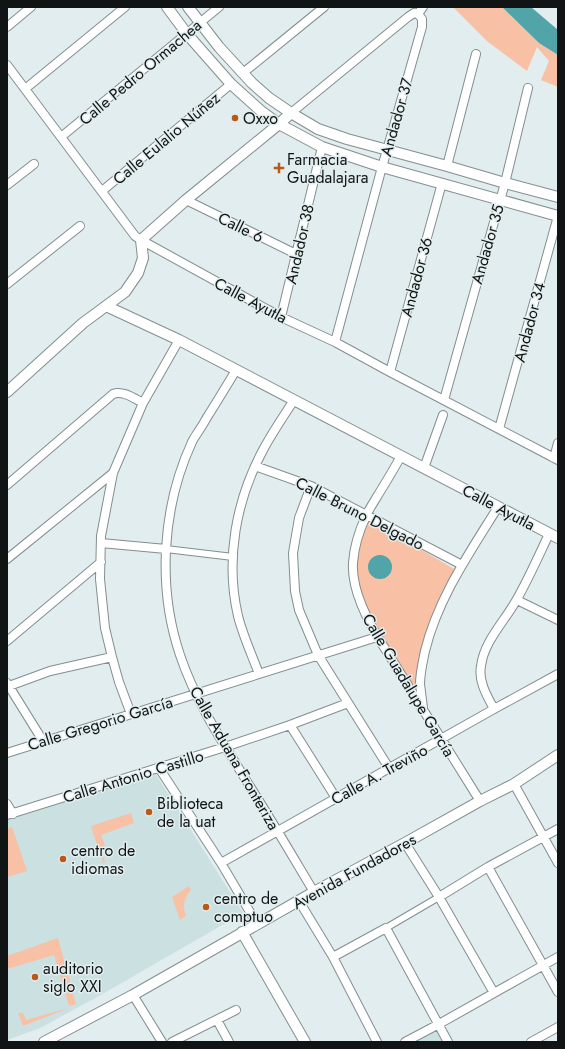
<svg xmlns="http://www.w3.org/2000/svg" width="565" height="1049" viewBox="0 0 565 1049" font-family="Jost,sans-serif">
<rect width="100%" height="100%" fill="#e1edee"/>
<path fill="#cbe0e1" d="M155,773L243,913L99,996L40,1028L7,1040V820Z
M435,1027L444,1042H409Z"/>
<path fill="#f8c0a4" d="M453,7H502L539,43L558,55V87L541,80L549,61L537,47L527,71L488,42Z
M366,517L454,569L430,622L421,705L364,611L353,572Z
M131,813L134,823L101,835L105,846L101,848L105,862L103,863L91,826Z
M12,827L27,871L7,877V829Z
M189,886L191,890C184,898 182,906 186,916L180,920L172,897Z
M58,938L76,1004L69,1006L54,955L7,969V956Z
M69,1008L23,1026L18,1013H23L26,1020Z"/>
<path fill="#51a4a8" d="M502,7H531L558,30V55L539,43Z
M368 567a12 12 0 1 1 24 0a12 12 0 1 1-24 0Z"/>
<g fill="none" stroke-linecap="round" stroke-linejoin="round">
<g stroke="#838e8f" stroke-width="8">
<path id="pedestrian" d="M166,549L233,557
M386,928L439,897"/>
</g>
<g stroke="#838e8f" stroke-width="10">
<path id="minor" d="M418,14L423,7
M7,27L31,7
M7,65L135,236L141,240L281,317L335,342L390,372L558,460
M243,73L324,7
M25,89L125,7
M291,113L408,17L414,13L418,14L422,19V27L387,150L382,167L335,342
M61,137L219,7
M447,166L476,54
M7,185L34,164
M102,191L231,84
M186,200L296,254
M7,284L80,226
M281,317L322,147
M236,370C226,387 216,403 206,419C202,427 196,434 192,442C162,507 157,587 180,655C196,703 225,746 251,788C273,823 293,857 314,892
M390,372L442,183
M444,400L505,183L528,88
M499,429L558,216
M401,456C394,469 386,482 378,495C374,502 369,509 366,516C359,531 354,547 353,563C351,593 373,631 389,655L480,801
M554,458L558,443
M255,466L311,486L462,565
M424,468L443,415
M7,485L113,394C123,390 135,399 143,403
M311,486L299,518L293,553L295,591L299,610L318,655L389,768
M101,543L166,549
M7,559L113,473
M517,600L558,620
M7,641L101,562
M259,674C252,655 243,636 238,616C225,560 236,500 263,450C272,433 283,417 294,400
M7,683L43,741
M9,686L50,671L112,657
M423,708C422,700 421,692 420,684C420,673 423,661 425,651C438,598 470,552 498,507
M494,709C487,696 478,681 481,666C484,641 505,621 517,599C529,578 539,555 549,534
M131,714L119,682L112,657L105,628L100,579L101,536L113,473L143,403L179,340
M290,725L336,798
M7,753L377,637
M159,768L221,863L257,924
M514,784L558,863
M7,804L13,814
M7,815L225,747L290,725L348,703
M405,843L439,897L494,993
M221,863L494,709L558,674
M488,867L558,992
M439,897L488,867L558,829
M299,901L333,957L377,1042
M333,957L386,928L448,1042
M133,995L162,1042
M217,1020L229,1042
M172,1042L236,1010
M405,1042L439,1024L558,957
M531,1042L558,1027"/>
</g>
<g stroke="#838e8f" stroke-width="12">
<path id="tertiary" d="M167,7L187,34L231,84L261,111L279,124L322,147L382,167L558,216
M188,7L219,47L252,83L269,98L291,113L318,129L347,139L447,166L505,183L558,197
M106,306L179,340L558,538
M7,392L83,323L125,292L138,273L143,258L141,240L186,200L279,124L291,113
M242,932L305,1042
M44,1042L133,995L314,892L405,843L480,801L514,784L558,755"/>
</g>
<use href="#pedestrian" stroke="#fff" stroke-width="6"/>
<use href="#minor" stroke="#fff" stroke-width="8"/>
<use href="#tertiary" stroke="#fff" stroke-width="10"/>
</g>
<g fill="#b95918" stroke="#e1edee" stroke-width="1.5">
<circle cx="235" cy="118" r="4"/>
<path d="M277 162h4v4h4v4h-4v4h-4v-4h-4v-4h4z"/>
<circle cx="149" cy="812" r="4"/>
<circle cx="63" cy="859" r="4"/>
<circle cx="206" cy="907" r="4"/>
<circle cx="35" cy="977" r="4"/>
</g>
<g text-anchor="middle" stroke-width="3" stroke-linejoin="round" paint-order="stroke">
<g font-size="16" fill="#101414" stroke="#e1edee">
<text transform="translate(140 72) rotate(-40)" y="6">Calle Pedro Ormachea</text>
<text transform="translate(396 117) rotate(-74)" y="6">Andador 37</text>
<text transform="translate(166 138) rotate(-40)" y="6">Calle Eulalio Núñez</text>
<text transform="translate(241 227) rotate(26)" y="6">Calle 6</text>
<text transform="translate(299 244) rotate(-77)" y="6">Andador 38</text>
<text transform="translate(487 244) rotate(-74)" y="6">Andador 35</text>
<text transform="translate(416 277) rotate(-75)" y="6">Andador 36</text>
<text transform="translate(251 300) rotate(28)" y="6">Calle Ayutla</text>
<text transform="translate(529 322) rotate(-75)" y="6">Andador 34</text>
<text transform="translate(499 507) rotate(28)" y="6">Calle Ayutla</text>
<text transform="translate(360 513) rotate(27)" y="6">Calle Bruno Delgado</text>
<text transform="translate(409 685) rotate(59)" y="6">Calle Guadalupe García</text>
<text transform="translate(100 723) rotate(-17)" y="6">Calle Gregorio García</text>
<text transform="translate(235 758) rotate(60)" y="6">Calle Aduana Fronteriza</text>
<text transform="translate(379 774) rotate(-29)" y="6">Calle A. Treviño</text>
<text transform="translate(133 776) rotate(-17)" y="6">Calle Antonio Castillo</text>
<text transform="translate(354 871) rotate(-29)" y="6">Avenida Fundadores</text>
</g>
<g font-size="16" fill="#101414" stroke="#e1edee" text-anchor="start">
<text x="243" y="124">Oxxo</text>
<text x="287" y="165">Farmacia<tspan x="287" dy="18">Guadalajara</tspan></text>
<text x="157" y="809">Biblioteca<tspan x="157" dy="18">de la uat</tspan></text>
<text x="71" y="856">centro de<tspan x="71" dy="18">idiomas</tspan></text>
<text x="214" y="904">centro de<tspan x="214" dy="18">comptuo</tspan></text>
<text x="43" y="974">auditorio<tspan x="43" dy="18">siglo XXI</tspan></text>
</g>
</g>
<rect width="565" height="1049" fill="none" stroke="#101414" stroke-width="16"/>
</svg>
